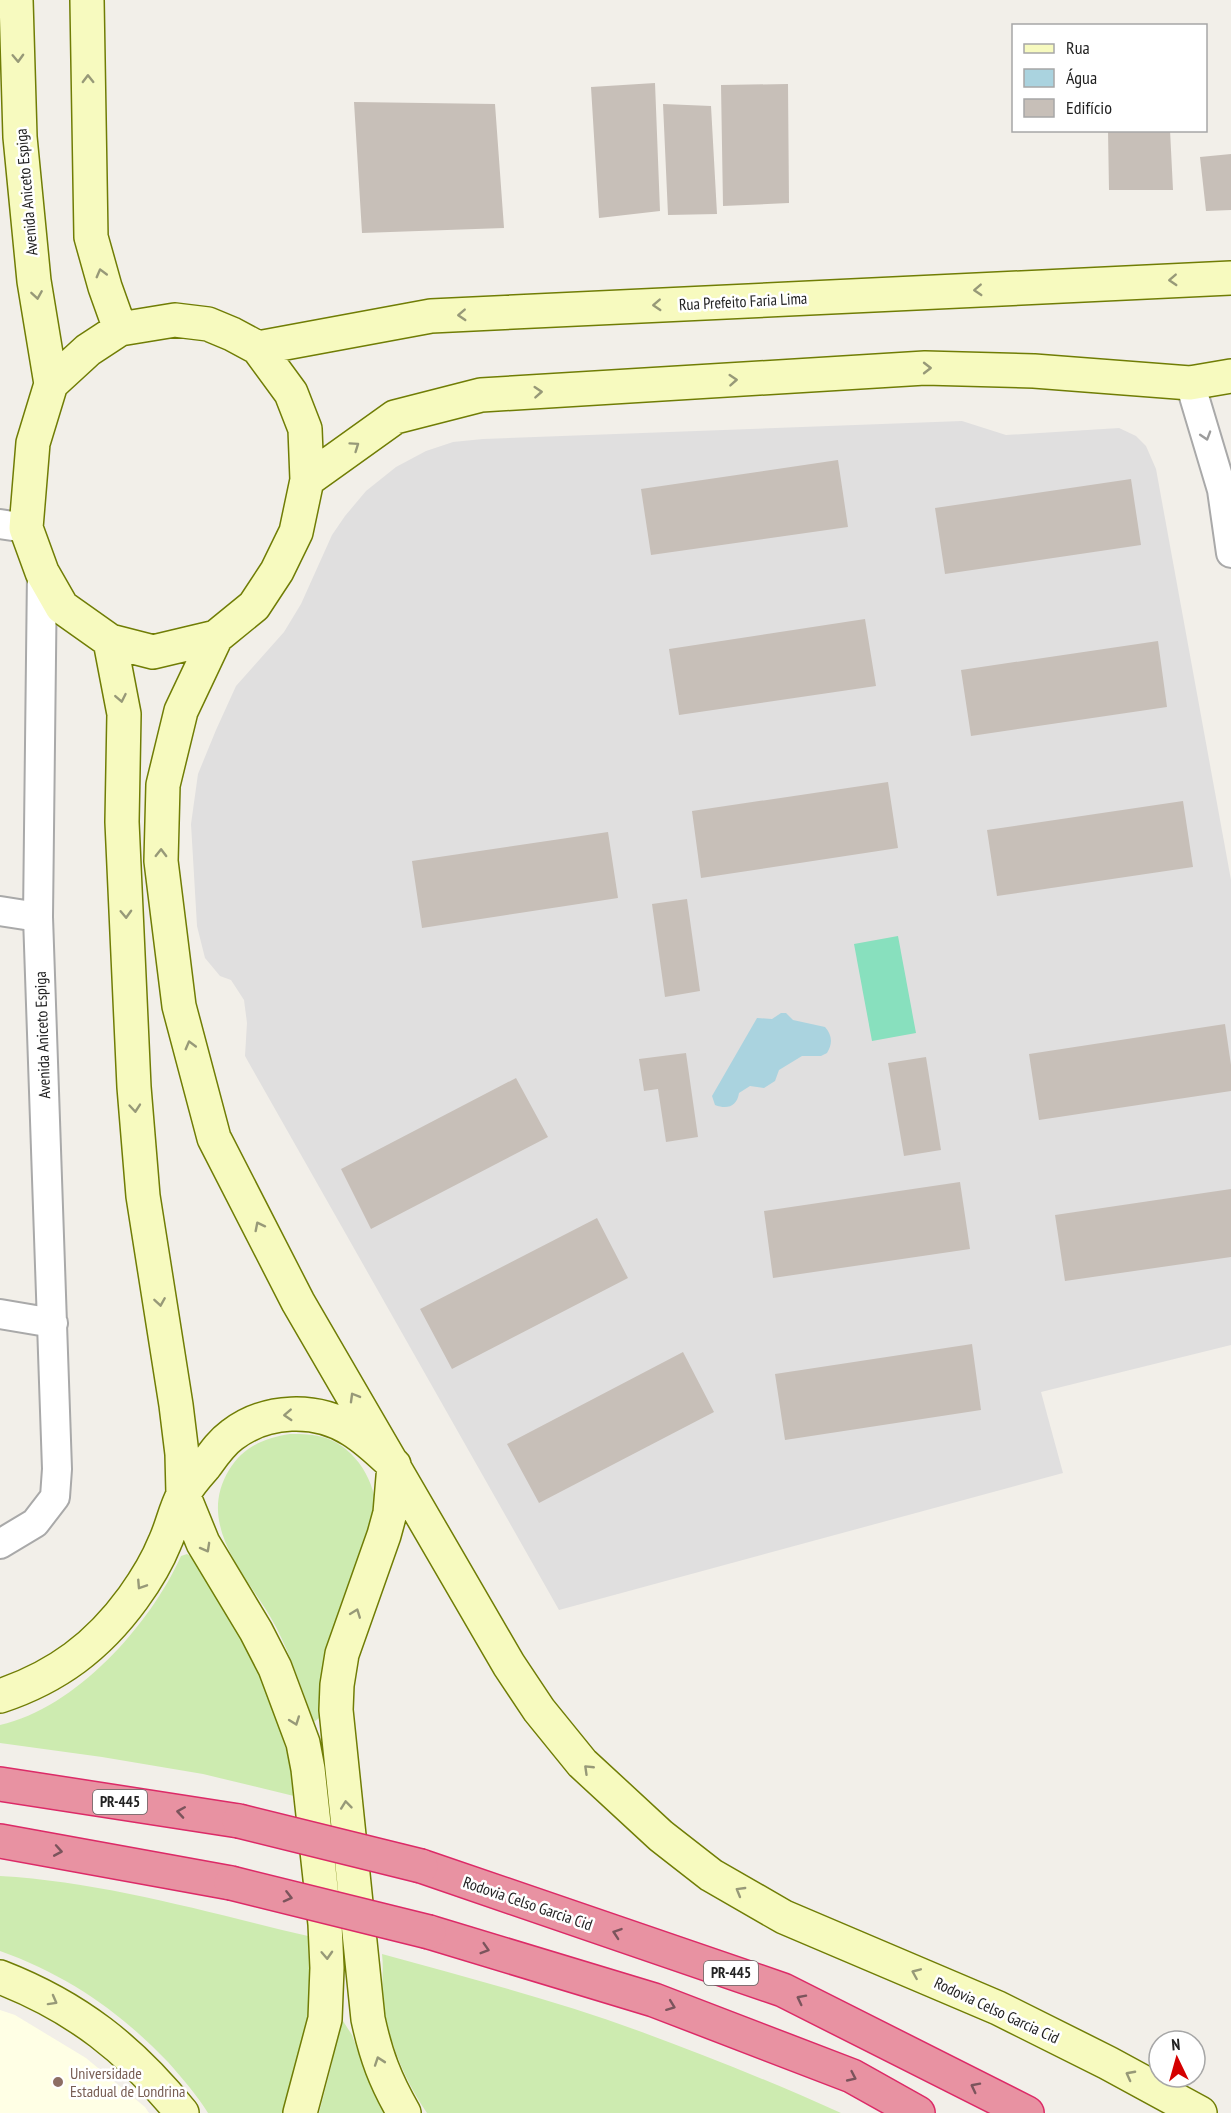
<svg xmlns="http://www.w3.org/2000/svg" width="1231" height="2113" viewBox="0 0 1231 2113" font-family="'PT Sans Narrow',sans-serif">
<rect width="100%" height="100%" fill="#f2efe9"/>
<path fill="#e0dfdf" d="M962,421L1006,435L1119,428L1136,436L1146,446L1156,469L1231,880V1345L1041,1392L1063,1473L559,1610L245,1056L247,1023L244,1000L231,980L220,976L205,958L197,926L191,824L198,774L216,730L236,686L284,632L301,604L332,535L345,516L366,491L396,467L426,451L453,442L483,439Z"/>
<path fill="#ffffe5" d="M0,2010L15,2015L86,2058L145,2107L149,2113H0Z"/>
<path fill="#cdebb0" d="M290,1434C302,1434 314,1434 326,1438C358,1449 379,1487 376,1519C375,1526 370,1534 368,1541C358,1565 345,1589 338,1613C327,1649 321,1680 319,1718L314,1722C302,1690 292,1658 276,1627C251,1579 194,1528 229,1470C243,1447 264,1438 290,1434Z
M187,1554L193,1558C207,1578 222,1598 234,1620C265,1675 284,1736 298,1797L203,1774L102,1757L0,1743V1725C76,1708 150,1625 181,1556Z
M0,1876C104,1882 206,1912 308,1936C309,1963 310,1990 308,2016C304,2049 293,2081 285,2113H208C197,2095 182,2078 168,2062C119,2011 67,1975 0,1951Z
M382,1954C468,1978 555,2000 639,2031C707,2056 775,2083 841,2113H427C405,2081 388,2040 383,2001C381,1986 384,1970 382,1954Z
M343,2021L352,2035L369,2081L385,2113H319L332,2063L337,2028Z"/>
<path fill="#88e0be" d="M898,936L916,1033L872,1041L854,944Z"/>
<path fill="#aad3df" d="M781,1013H786L793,1020L825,1027C832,1035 833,1043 827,1053L821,1056H802L779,1070L775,1081L764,1088L750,1086L739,1093C737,1106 728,1110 715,1105L712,1096L757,1018L772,1019Z"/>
<path fill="#c7bfb8" d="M655,83L660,211L599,218L591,87Z
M788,84L789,203L723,206L721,85Z
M354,102L495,104L504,228L362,233Z
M663,104L711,106L717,214L668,215Z
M1108,130H1170L1173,190H1109Z
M1231,154V210L1206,211L1200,157Z
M838,460L848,527L651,555L641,489Z
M1131,479L1141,545L945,574L935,508Z
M865,619L876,686L679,715L669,649Z
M1158,641L1167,707L971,736L961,670Z
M888,782L898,848L701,878L692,811Z
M1183,801L1193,867L997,896L987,830Z
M608,832L618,898L422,928L412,861Z
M687,899L700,991L665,997L652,904Z
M1225,1024L1231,1065V1091L1039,1120L1029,1054Z
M686,1053L698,1137L666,1142L658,1089L644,1091L639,1059Z
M926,1057L941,1150L904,1156L888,1063Z
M516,1078L548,1137L371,1229L341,1169Z
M960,1182L970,1249L773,1278L764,1211Z
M1231,1189V1257L1065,1281L1055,1215Z
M597,1218L628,1278L452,1369L420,1309Z
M972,1344L981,1410L785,1440L775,1374Z
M683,1352L714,1412L539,1503L507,1444Z"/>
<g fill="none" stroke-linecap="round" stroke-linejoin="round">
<g stroke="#a9a9a9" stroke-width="32">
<path id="street" d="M1190,383L1222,490L1231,553
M0,524L26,528
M0,911L38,917
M0,1314L53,1323
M0,1544L35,1523L55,1497L57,1469L38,917L42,572"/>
</g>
<g stroke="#707d05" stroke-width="36">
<path id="secondary" d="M16,0L20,137L34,281L51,384
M87,0L91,237L105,287L120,329
M175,320L208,324L232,334L258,348L291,393L305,429L307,480L296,532L277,571L254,606L216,637L153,652L110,641L62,607L42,572L26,528L33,443L51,384L88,350L120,329Z
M258,348L431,316L1231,278
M307,480L395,417L481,395L925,368L1034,371L1190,383L1231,376
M216,637L181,711L163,785L161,861L179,1006L214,1138L298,1302L509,1665L539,1710L582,1763L661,1836L711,1875L784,1917L998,2008L1108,2063L1200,2113
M110,641L124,714L122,822L134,1087L143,1196L176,1405L182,1454L183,1494L203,1543L256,1631L275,1668L303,1743L308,1769L325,1924L327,1968L325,2019L300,2113
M0,1696C57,1677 98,1646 133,1598C146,1580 157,1562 165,1542C172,1527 175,1510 183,1495C188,1485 197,1475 205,1466C213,1455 221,1443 232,1435C266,1409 316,1407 352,1430C368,1440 380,1452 394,1465L390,1513L384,1535L342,1654L337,1685L336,1710L368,2019C376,2056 385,2080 404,2113
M0,1977C77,2007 130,2049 182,2113"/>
</g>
<g stroke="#dc2a67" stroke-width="36">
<path id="highway" d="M0,1784L239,1821
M0,1841L231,1883
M421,1866L783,1990L1027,2113
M429,1932L654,2000L852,2076L918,2113"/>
</g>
<use href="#street" stroke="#fff" stroke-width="28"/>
<use href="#secondary" stroke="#f7fabf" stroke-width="33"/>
<use href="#highway" stroke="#e892a2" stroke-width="33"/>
<g stroke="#dc2a67" stroke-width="36" stroke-linecap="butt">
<path id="highway-bridge" d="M239,1821L421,1866
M231,1883L429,1932"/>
</g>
<use href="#highway-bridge" stroke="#e892a2" stroke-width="33"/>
</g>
<defs><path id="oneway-chevron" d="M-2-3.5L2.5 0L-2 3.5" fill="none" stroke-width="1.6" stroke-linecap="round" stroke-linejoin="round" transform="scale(1.5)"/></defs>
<g stroke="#979978">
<use href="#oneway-chevron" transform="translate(18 58) rotate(88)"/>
<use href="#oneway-chevron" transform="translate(88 79) rotate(-91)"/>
<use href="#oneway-chevron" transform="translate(101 273) rotate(-105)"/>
<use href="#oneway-chevron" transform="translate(1173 280) rotate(177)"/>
<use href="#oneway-chevron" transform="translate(978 290) rotate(177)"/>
<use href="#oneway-chevron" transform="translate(37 295) rotate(81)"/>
<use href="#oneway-chevron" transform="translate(657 305) rotate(177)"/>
<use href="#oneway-chevron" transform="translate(462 315) rotate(177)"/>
<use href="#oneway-chevron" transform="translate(927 368)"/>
<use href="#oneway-chevron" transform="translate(733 380) rotate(-4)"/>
<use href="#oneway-chevron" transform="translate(538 392) rotate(-4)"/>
<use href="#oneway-chevron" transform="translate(355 446) rotate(-35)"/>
<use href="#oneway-chevron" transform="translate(121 698) rotate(79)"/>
<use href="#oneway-chevron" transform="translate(161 853) rotate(-89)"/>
<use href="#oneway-chevron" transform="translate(126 914) rotate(88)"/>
<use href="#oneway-chevron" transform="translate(190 1045) rotate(-105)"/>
<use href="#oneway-chevron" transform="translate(135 1108) rotate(85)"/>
<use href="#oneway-chevron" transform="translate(259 1226) rotate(-117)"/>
<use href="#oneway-chevron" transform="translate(160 1302) rotate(81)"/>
<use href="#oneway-chevron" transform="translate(354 1397) rotate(-120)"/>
<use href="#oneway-chevron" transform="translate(288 1415) rotate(177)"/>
<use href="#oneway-chevron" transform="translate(206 1548) rotate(61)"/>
<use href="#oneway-chevron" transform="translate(141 1585) rotate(123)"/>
<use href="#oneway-chevron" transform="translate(356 1613) rotate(-69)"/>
<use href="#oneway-chevron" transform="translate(295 1721) rotate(70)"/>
<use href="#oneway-chevron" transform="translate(588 1769) rotate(-136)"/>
<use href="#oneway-chevron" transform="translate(346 1805) rotate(-96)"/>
<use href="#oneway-chevron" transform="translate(740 1891) rotate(-150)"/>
<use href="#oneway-chevron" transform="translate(327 1955) rotate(87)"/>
<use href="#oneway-chevron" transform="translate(916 1973) rotate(-157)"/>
<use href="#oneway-chevron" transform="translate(53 2001) rotate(29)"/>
<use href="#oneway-chevron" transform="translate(379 2061) rotate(-109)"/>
<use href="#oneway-chevron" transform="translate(1130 2075) rotate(-152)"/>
</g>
<use stroke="#9c9c9c" href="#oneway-chevron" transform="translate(1206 436) rotate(73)"/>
<g stroke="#7b545c">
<use href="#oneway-chevron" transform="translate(181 1812) rotate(-171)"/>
<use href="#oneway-chevron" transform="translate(58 1851) rotate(10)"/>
<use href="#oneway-chevron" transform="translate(288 1897) rotate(14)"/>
<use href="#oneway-chevron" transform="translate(617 1933) rotate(-161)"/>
<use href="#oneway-chevron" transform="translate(485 1949) rotate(17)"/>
<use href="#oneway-chevron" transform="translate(801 1999) rotate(-153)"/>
<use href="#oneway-chevron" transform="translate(671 2006) rotate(21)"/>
<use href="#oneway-chevron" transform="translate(852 2077) rotate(25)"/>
<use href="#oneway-chevron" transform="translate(975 2087) rotate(-153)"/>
</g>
<circle fill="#8d6e63" stroke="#fff" stroke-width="2" cx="58" cy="2082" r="6"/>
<g text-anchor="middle" stroke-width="5" stroke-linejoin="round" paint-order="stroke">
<g fill="#fff" stroke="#646464" stroke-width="1.5">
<rect x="93" y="1790" width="54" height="24" rx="4.5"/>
<rect x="704" y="1961" width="54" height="24" rx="4.5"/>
</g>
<g font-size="15" font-weight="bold" fill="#222">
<text x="120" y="1807">PR-445</text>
<text x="731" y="1978">PR-445</text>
</g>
<g font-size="16" fill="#222" stroke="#fff">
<text transform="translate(26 192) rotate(-95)" y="6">Avenida Aniceto Espiga</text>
<text transform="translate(743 301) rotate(-3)" y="6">Rua Prefeito Faria Lima</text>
<text transform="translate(42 1035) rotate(-92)" y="6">Avenida Aniceto Espiga</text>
<text transform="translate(528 1903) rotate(19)" y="6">Rodovia Celso Garcia Cid</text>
<text transform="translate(997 2010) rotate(25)" y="6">Rodovia Celso Garcia Cid</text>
</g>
<g font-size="16" fill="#785e54" stroke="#fff" text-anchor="start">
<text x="70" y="2079">Universidade<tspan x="70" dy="18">Estadual de Londrina</tspan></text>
</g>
</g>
<rect x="1012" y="24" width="195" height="108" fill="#ffffff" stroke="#a7a7a7" stroke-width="1.5"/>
<rect x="1024" y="44" width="30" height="9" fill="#f7fabf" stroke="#a7a7a7" stroke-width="1.5"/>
<text x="1066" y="54" font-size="18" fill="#222222">Rua</text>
<rect x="1024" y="69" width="30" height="18" fill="#aad3df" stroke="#a7a7a7" stroke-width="1.5"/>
<text x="1066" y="84" font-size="18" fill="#222222">Água</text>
<rect x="1024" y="99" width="30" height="18" fill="#c7bfb8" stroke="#a7a7a7" stroke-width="1.5"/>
<text x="1066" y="114" font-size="18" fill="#222222">Edifício</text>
<g transform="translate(1177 2059) rotate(355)"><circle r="28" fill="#ffffff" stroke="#a7a7a7" stroke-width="1.5"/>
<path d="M0-4.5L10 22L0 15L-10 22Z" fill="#d40000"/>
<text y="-9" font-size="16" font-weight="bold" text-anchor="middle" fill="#222222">N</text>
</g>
</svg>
